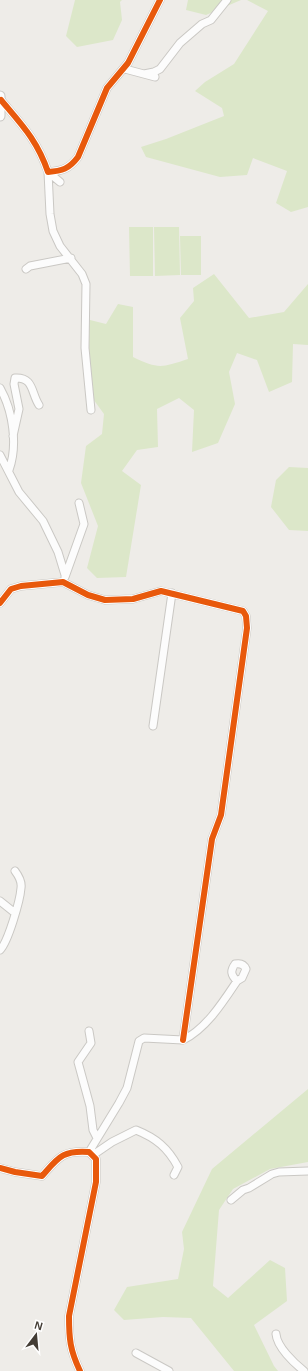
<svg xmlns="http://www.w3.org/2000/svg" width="308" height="1371" viewBox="0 0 308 1371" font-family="Helvetica,sans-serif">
<rect width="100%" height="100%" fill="#eeece8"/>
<path fill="#dce7c9" d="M75,0H122L120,2L122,20L113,40L77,47L66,36Z
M188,0H241L206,15L186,10Z
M247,0H308V207L291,212L276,203L287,171L253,158L247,175L220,177L146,157L141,147L166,139L224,116L222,108L195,91L205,82L234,64L268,11Z
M129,227H153V276H130Z
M154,227H179L180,275L155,276Z
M180,236H201V275H181Z
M214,274L249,318L284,312L308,284V345L293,344L292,382L269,392L257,360L237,353L229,372L235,404L218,443L192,452L194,410L179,398L157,409L158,447L137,450L122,471L141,485L126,577L97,578L87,568L98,526L81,483L86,446L102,434L104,414L88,392L86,319L106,324L118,304L133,307V357C158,369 161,368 188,359L180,318L194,301L193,288Z
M289,467L308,468V531L289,530L271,507L276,480Z
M308,1089V1162L270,1169L233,1189L219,1210L213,1286L228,1298L270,1260L285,1268L287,1301L254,1325L274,1366L278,1371H234L191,1318L163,1317L124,1320L114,1310L127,1287L178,1279L184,1249L182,1232L212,1169Z"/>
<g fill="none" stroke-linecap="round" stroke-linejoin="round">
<g stroke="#cac8c4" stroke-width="9">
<path id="minor" d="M125,69L155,77
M144,74L154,72L160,69L180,43L202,24L211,20L227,0
M1,100C22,125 37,140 48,172C62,171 69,169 78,157L107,88L128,63L160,0
M48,172L50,214L53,231L60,246L82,274L86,284L85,348L91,410
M48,172L60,182
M26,269L30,266L71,258
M0,388C13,411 18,445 9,470
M13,436L19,409L14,384L15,378C34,377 31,393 39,405
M0,455L19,492L43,521L58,552L65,575
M65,577L84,524L79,503
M0,603L11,589L21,586L63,582L88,595L105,600L133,599L161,591L243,611L246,616L247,628L221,815L212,839L183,1040
M153,726L172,593
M0,901L15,913
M0,950C8,942 20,901 21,888C22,882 18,875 15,871
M89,1031L91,1043L78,1062L90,1106L93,1130L97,1138
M183,1040C206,1029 223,1002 237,981L242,978L246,969C244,964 240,963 235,964C230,971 231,975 237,981
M89,1152L119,1103L127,1088L139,1041L144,1038L183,1040
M93,1155L112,1142L136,1130C156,1138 168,1148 178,1167L174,1175
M0,1168L15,1172L42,1176C58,1158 62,1150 89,1152L96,1159V1182L69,1316C69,1339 70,1350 80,1371
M231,1200L243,1190L249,1188L272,1174L279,1172L308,1171
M276,1334C277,1347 294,1363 304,1371
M136,1353L169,1371"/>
</g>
<g stroke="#cac8c4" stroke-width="11">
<path id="tertiary" d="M0,96V116"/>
</g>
<use href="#minor" stroke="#fcfcfc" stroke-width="7"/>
<use href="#tertiary" stroke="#fcfcfc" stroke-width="9"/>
<g stroke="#fff" stroke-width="8">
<path id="cycleway" d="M1,100C22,125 37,140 48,172C62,171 69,169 78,157L107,88L128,63L160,0
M0,603L11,589L21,586L63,582L88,595L105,600L133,599L161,591L243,611L246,616L247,628L221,815L212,839L183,1040
M0,1168L15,1172L42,1176C58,1158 62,1150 89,1152L96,1159V1182L69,1316C69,1339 70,1350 80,1371"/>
</g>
<use href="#cycleway" stroke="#e8590c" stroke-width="6"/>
</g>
<g transform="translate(36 1335) rotate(16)" stroke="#ffffff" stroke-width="3" paint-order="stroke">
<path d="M0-3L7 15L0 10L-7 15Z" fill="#433d35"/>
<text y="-6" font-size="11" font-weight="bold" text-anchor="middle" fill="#433d35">N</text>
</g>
</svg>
